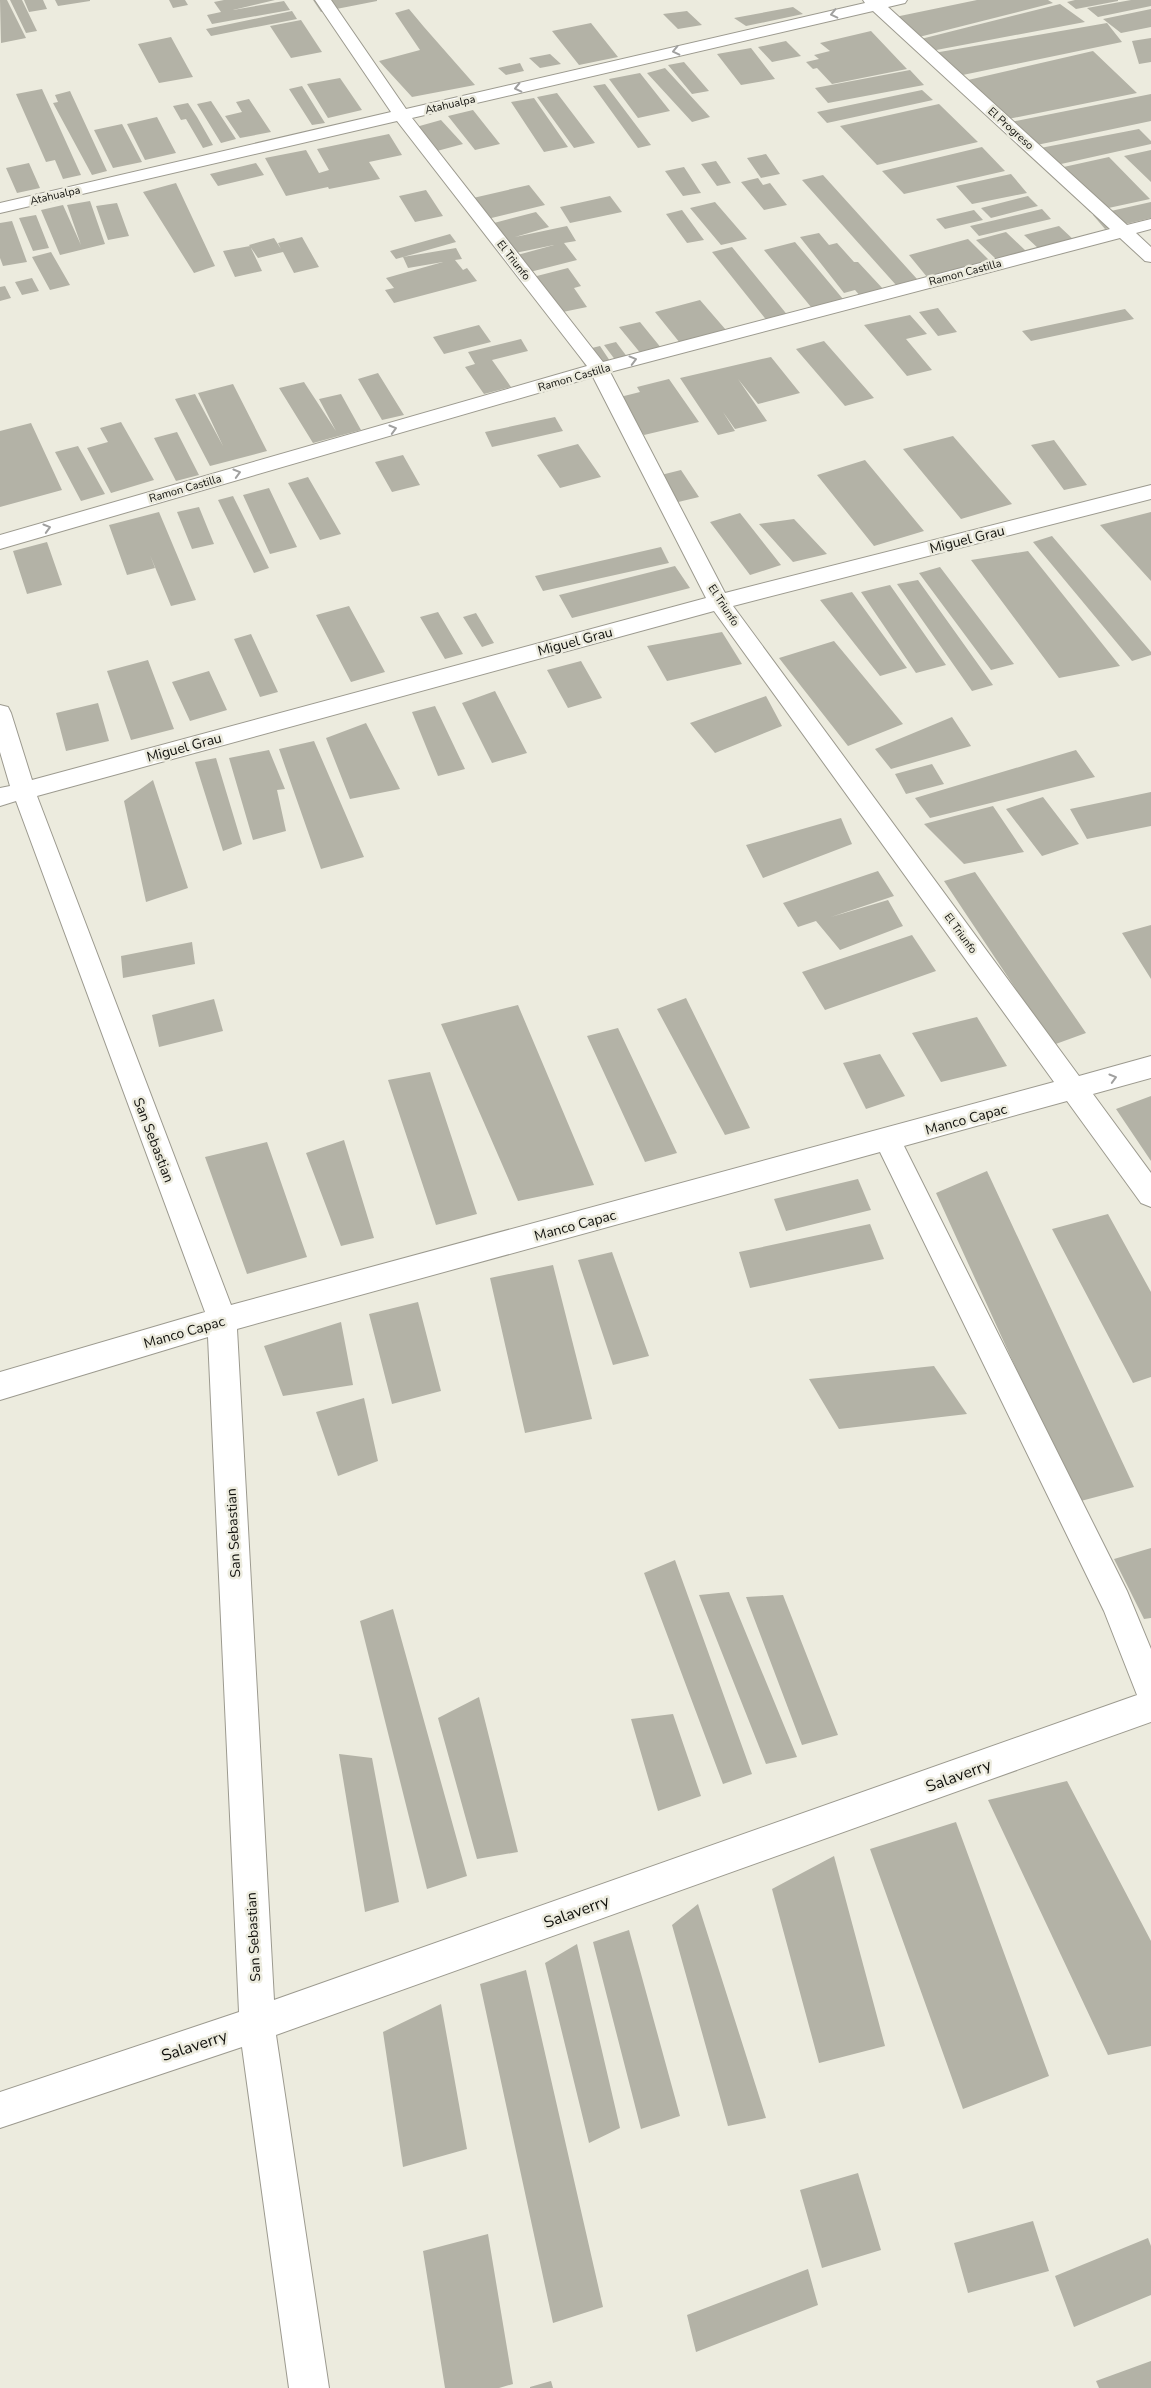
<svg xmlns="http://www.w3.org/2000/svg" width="1151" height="2388" viewBox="0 0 1151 2388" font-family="'Nunito Sans',sans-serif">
<rect width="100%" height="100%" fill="#ecebde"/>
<path fill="#b3b2a6" d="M0,0H7L26,38L1,43Z
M10,0H22L37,31L26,33Z
M24,0H43L47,9L29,12Z
M55,0H90V1L58,6Z
M169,0H185L188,5L173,8Z
M224,0H275L233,10L284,1L290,10L212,24L207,15L221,12L214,2Z
M313,0H377V1L321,12Z
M977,0H1048L1053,3L915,38L895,17Z
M1075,0H1118V1L1076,9L1067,2Z
M1131,0H1151V6L1098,17L1087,8Z
M1060,4L1085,22L931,51L917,40Z
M793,7L803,14L746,26L734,18Z
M409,9L424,27L475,85L412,97L379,61L420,50L395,13Z
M1151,9V27L1121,33L1103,19Z
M292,11L297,19L211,36L206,29Z
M687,11L702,25L678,29L663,14Z
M301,20L322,52L291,58L270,26Z
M591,23L618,57L579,65L552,31Z
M1107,23L1122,42L953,77L928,54Z
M871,31L907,69L832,84L817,68L813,69L806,62L819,59L814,55L830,51L820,43Z
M171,37L193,77L159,83L138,44Z
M1151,38V62L1139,64L1132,41Z
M786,41L801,56L772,62L758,47Z
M751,48L775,79L741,85L717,54Z
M1093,51L1137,93L1008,119L968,80Z
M550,54L561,64L540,68L529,58Z
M684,62L709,91L692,94L668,65Z
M520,63L524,71L506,75L498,68Z
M665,68L710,117L692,122L647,73Z
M910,70L924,85L828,103L815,88Z
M640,73L670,111L638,118L609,79Z
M340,78L362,110L328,118L307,84Z
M605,84L651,145L638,148L593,86Z
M302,86L325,123L312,125L289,89Z
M42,89L81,175L63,179L55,160L46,162L16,94Z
M922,90L933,100L827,123L817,112Z
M70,91L107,171L92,175L53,103L58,102L55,95Z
M557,93L595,143L574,148L537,97Z
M1151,94V121L1032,146L1006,123Z
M534,98L568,147L544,152L511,102Z
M249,99L271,132L240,138L225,116L242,112L236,102Z
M211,101L236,139L221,143L197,104Z
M188,103L197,117L213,145L203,148L186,119L181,120L173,106Z
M939,104L978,142L877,165L840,126Z
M473,110L500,144L475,150L448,116Z
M157,117L176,153L145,160L127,124Z
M441,120L463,144L437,151L416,127Z
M122,124L142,162L113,168L94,130Z
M1139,129L1151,141V144L1052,166L1030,150Z
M389,134L402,155L369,162L380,179L329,189L328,187L286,196L265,158L306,150L319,173L329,170L317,149Z
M982,147L1005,171L904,194L882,171Z
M1151,150V182L1124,156Z
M766,154L780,174L761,178L747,158Z
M1109,157L1150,199L1090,212L1050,170Z
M716,161L731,183L717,186L701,164Z
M29,163L40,188L17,193L6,168Z
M256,163L264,175L218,186L210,174Z
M684,167L701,193L683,196L665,171Z
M1011,174L1027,193L972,204L956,186Z
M823,175L917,279L896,285L802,180Z
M758,178L763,185L770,183L787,205L764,210L741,182Z
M176,183L215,266L194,273L143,192Z
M529,185L545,205L475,222L460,201Z
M426,190L443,216L415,222L399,196Z
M610,196L622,212L570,223L560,207Z
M1028,196L1038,206L991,218L981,208Z
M90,201L105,244L60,255L41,210L63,205L81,245L67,205Z
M715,202L747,239L721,245L690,208Z
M1151,202V218L1105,229L1093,215Z
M117,203L129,236L108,240L96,206Z
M1042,209L1051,219L979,236L970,226Z
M682,210L704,240L687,243L666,214Z
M974,210L983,220L945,229L936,219Z
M536,212L549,227L515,237L567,226L576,241L564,243L577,260L522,274L510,257L554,245L515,253L494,223Z
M36,215L49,248L33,251L19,218Z
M12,221L27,262L3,266L0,258V223Z
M1059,226L1075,241L1040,250L1024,235Z
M1006,232L1026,251L997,260L976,240Z
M819,233L829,245L837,243L854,262H858L885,291L861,297L855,290L844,293L800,237Z
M450,234L456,242L396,259L390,251Z
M302,237L319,267L294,273L283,252L258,258L249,245L274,238L281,249L278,243Z
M968,239L990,261L927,277L909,255Z
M795,242L843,299L811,307L764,250Z
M250,246L262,271L235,277L223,251Z
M732,247L789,317L768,322L712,252Z
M456,248L462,259L455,260L463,270L467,268L477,281L394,303L385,290L394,288L386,278L443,262L408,268L403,257Z
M51,252L70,285L50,290L32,257Z
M568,268L581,286L574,288L587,307L553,314L529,278Z
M32,278L39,291L22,295L15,282Z
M5,286L11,298L0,301V287Z
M700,300L726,330L680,343L655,312Z
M938,308L957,332L938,336L919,312Z
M1125,309L1134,319L1031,341L1022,331Z
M910,315L927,334L906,339L932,370L907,376L864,325Z
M640,322L662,349L642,355L619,327Z
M479,325L491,342L444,354L433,337Z
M521,339L528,351L492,360L511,387L484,394L465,367L475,364L468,352Z
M824,341L874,398L845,406L796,349Z
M616,342L628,358L616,361L604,345Z
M600,346L612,364L588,370L576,352Z
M771,357L800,393L758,404L738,379L767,421L735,429L723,412L735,431L718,435L680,378Z
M378,373L404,415L382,420L358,379Z
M669,379L699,422L644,435L616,398L640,392L637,387Z
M304,382L336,431L319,399L341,394L361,430L313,443L279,388Z
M233,384L267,451L210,466L175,399L195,394L223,446L198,393Z
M555,417L563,431L492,447L485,432Z
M121,422L154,480L111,493L87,448L108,442L100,428Z
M31,423L62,490L0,507V431Z
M177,432L199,475L176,481L154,438Z
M953,436L1012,504L961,519L903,449Z
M1054,440L1087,485L1064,490L1031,445Z
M578,444L601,477L560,488L537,455Z
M78,446L105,494L81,501L55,452Z
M403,455L420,485L392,492L375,462Z
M865,460L924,531L874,546L817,475Z
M681,470L699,497L670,504L653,477Z
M308,477L341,534L320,540L288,483Z
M269,488L297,547L270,554L243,495Z
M233,496L269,568L254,573L218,500Z
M199,507L214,544L192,549L177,512Z
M159,512L196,600L171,606L150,555L155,568L127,575L109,525Z
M1151,512V581L1100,525Z
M740,513L781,565L750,575L710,522Z
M794,519L827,554L793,562L759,524Z
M1052,536L1151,652V655L1132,661L1033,542Z
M47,542L62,585L27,594L13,551Z
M661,547L669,563L543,591L535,576Z
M1028,551L1120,666L1059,678L971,560Z
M675,566L690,588L572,618L559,595Z
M940,567L1014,664L991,670L919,573Z
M918,580L993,685L972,691L897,584Z
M890,585L946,665L916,673L861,592Z
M852,592L907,668L880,676L820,600Z
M349,606L385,672L351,682L316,615Z
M438,612L463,654L445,659L420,617Z
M476,613L494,643L482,647L463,617Z
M722,632L742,664L667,681L647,646Z
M251,634L278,692L260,697L234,639Z
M834,641L903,724L848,746L779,658Z
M148,660L174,729L131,740L107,671Z
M581,661L602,698L568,708L547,670Z
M209,671L227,710L190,721L172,682Z
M495,691L527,753L492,763L462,703Z
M766,696L782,726L715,753L690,723Z
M98,703L109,741L66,751L56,713Z
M435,706L465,769L438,776L412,712Z
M952,717L971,746L891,769L875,749Z
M366,723L400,789L350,799L326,738Z
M314,741L364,857L321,869L279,749Z
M269,750L285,789L277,790L286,831L253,840L229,758Z
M1076,750L1095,777L930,818L915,798Z
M216,758L242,844L223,851L195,762Z
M932,764L944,784L906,794L895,774Z
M153,780L188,888L146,902L124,801Z
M1151,792V826L1087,839L1070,809Z
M1043,797L1079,844L1042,856L1006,809Z
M993,806L1024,852L964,864L924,824Z
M841,818L852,844L763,878L746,845Z
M878,871L894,896L831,917L888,900L903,926L840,950L816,921L798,927L783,903Z
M975,872L1086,1033L1053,1045L944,881Z
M1151,925V979L1122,933Z
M912,935L936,971L825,1010L802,972Z
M192,942L195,964L123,978L121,956Z
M686,998L750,1128L725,1135L657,1009Z
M214,999L223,1031L159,1047L152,1015Z
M518,1005L594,1185L518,1201L441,1024Z
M977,1017L1007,1066L941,1082L912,1033Z
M618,1028L677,1153L645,1162L587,1036Z
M880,1054L905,1096L866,1109L843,1063Z
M430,1072L477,1214L436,1225L388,1080Z
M1151,1096V1161L1116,1109Z
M344,1140L374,1238L341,1246L306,1153Z
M267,1142L307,1257L247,1274L205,1157Z
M987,1171L1134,1487L1077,1502L936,1193Z
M858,1179L871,1210L786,1231L774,1199Z
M1108,1214L1151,1292V1377L1133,1383L1052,1229Z
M870,1224L884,1259L750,1288L739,1252Z
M612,1252L649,1356L613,1365L578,1260Z
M553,1265L592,1419L525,1433L490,1278Z
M418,1302L441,1391L392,1404L369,1314Z
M341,1322L353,1385L283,1396L264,1346Z
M934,1366L967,1414L839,1429L809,1379Z
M364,1398L378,1461L338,1476L316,1412Z
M1151,1548V1618L1144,1619L1114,1559Z
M675,1560L752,1774L723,1784L644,1573Z
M729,1592L797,1757L766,1764L699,1595Z
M783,1595L838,1735L802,1745L746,1597Z
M393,1609L467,1876L427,1889L360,1621Z
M479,1697L518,1852L477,1859L438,1718Z
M673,1714L701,1796L658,1811L631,1719Z
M339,1754L372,1758L399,1902L365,1912Z
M1067,1781L1151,1941V2046L1108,2055L988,1800Z
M956,1822L1049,2076L963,2109L870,1849Z
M834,1856L885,2046L819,2063L772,1889Z
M698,1904L766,2118L728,2126L672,1925Z
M629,1930L680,2116L641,2129L593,1942Z
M577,1944L620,2128L589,2143L545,1963Z
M526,1970L603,2307L553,2323L480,1984Z
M441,2004L467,2149L403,2167L383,2032Z
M858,2173L881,2250L822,2268L800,2190Z
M1033,2221L1049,2271L968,2293L954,2243Z
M488,2234L513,2384L499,2388H445L423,2251Z
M1148,2238L1151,2246V2295L1074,2327L1055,2276Z
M808,2269L818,2305L696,2352L687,2315Z
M1151,2361V2388H1099L1096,2381Z
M551,2381L553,2388H530V2387Z"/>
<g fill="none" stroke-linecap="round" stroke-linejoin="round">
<g stroke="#9c9a8f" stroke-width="2">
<path id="minor" d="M315,0H331L406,109L865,3L863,0H907L905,3L888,7L1127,225L1151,219V229L1136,233L1151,247V262L1145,261L1120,238L610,372L725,593L1151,485V499L733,606L1079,1076L1151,1056V1078L1093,1094L1151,1173V1207L1141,1203L1067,1101L904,1146L1127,1591L1151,1649V1722L276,2035L329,2388H289L242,2047L0,2128V2092L239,2012L208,1337L0,1400V1372L205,1312L16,801L0,806V788L10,786L0,752V705L8,707L11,713L32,780L706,598L593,377L0,549V535L587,366L397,121L0,213V203L391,112ZM873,11L1110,229L603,362L412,118ZM714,611L1054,1082L231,1305L37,796ZM880,1152L1104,1611L1137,1695L274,2000L237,1329Z"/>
</g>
<use href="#minor" fill="#fff" fill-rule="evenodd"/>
</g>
<defs><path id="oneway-chevron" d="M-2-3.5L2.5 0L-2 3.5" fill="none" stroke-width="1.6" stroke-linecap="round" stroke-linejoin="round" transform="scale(1.25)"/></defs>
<g stroke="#a0a09f">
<use href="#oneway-chevron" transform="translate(834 14) rotate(167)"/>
<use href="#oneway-chevron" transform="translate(676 51) rotate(167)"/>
<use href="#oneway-chevron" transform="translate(518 88) rotate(167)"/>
<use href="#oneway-chevron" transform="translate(633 360) rotate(-15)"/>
<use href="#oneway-chevron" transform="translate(393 429) rotate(-16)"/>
<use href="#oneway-chevron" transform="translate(237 473) rotate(-16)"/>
<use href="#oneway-chevron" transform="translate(47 528) rotate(-16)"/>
<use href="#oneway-chevron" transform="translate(1113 1078) rotate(-16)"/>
</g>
<g text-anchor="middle" stroke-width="5" stroke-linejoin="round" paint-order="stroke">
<g font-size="11" fill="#12120e" stroke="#ecebde">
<text transform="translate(450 104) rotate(-13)" y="4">Atahualpa</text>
<text transform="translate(1011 128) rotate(42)" y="4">El Progreso</text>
<text transform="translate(55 195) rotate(-13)" y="4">Atahualpa</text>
<text transform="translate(514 260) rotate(52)" y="4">El Triunfo</text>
<text transform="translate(965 272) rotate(-15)" y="4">Ramon Castilla</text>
<text transform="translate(574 377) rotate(-16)" y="4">Ramon Castilla</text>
<text transform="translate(185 488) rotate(-16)" y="4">Ramon Castilla</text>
<text transform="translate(724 605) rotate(57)" y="4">El Triunfo</text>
<text transform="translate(961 933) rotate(54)" y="4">El Triunfo</text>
</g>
<g font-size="14" fill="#12120e" stroke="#ecebde">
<text transform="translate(967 539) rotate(-14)" y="5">Miguel Grau</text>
<text transform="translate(575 641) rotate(-15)" y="5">Miguel Grau</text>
<text transform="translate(184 747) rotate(-15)" y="5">Miguel Grau</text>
<text transform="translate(966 1119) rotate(-15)" y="5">Manco Capac</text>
<text transform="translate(154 1140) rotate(69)" y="5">San Sebastian</text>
<text transform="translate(575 1225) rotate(-15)" y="5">Manco Capac</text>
<text transform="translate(184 1332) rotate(-16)" y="5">Manco Capac</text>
<text transform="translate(233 1533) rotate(-93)" y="5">San Sebastian</text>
<text transform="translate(253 1937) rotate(-93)" y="5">San Sebastian</text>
</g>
<g font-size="16" fill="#12120e" stroke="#ecebde">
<text transform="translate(958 1775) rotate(-20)" y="6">Salaverry</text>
<text transform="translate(576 1911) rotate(-20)" y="6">Salaverry</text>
<text transform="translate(194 2045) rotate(-18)" y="6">Salaverry</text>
</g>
</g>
</svg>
